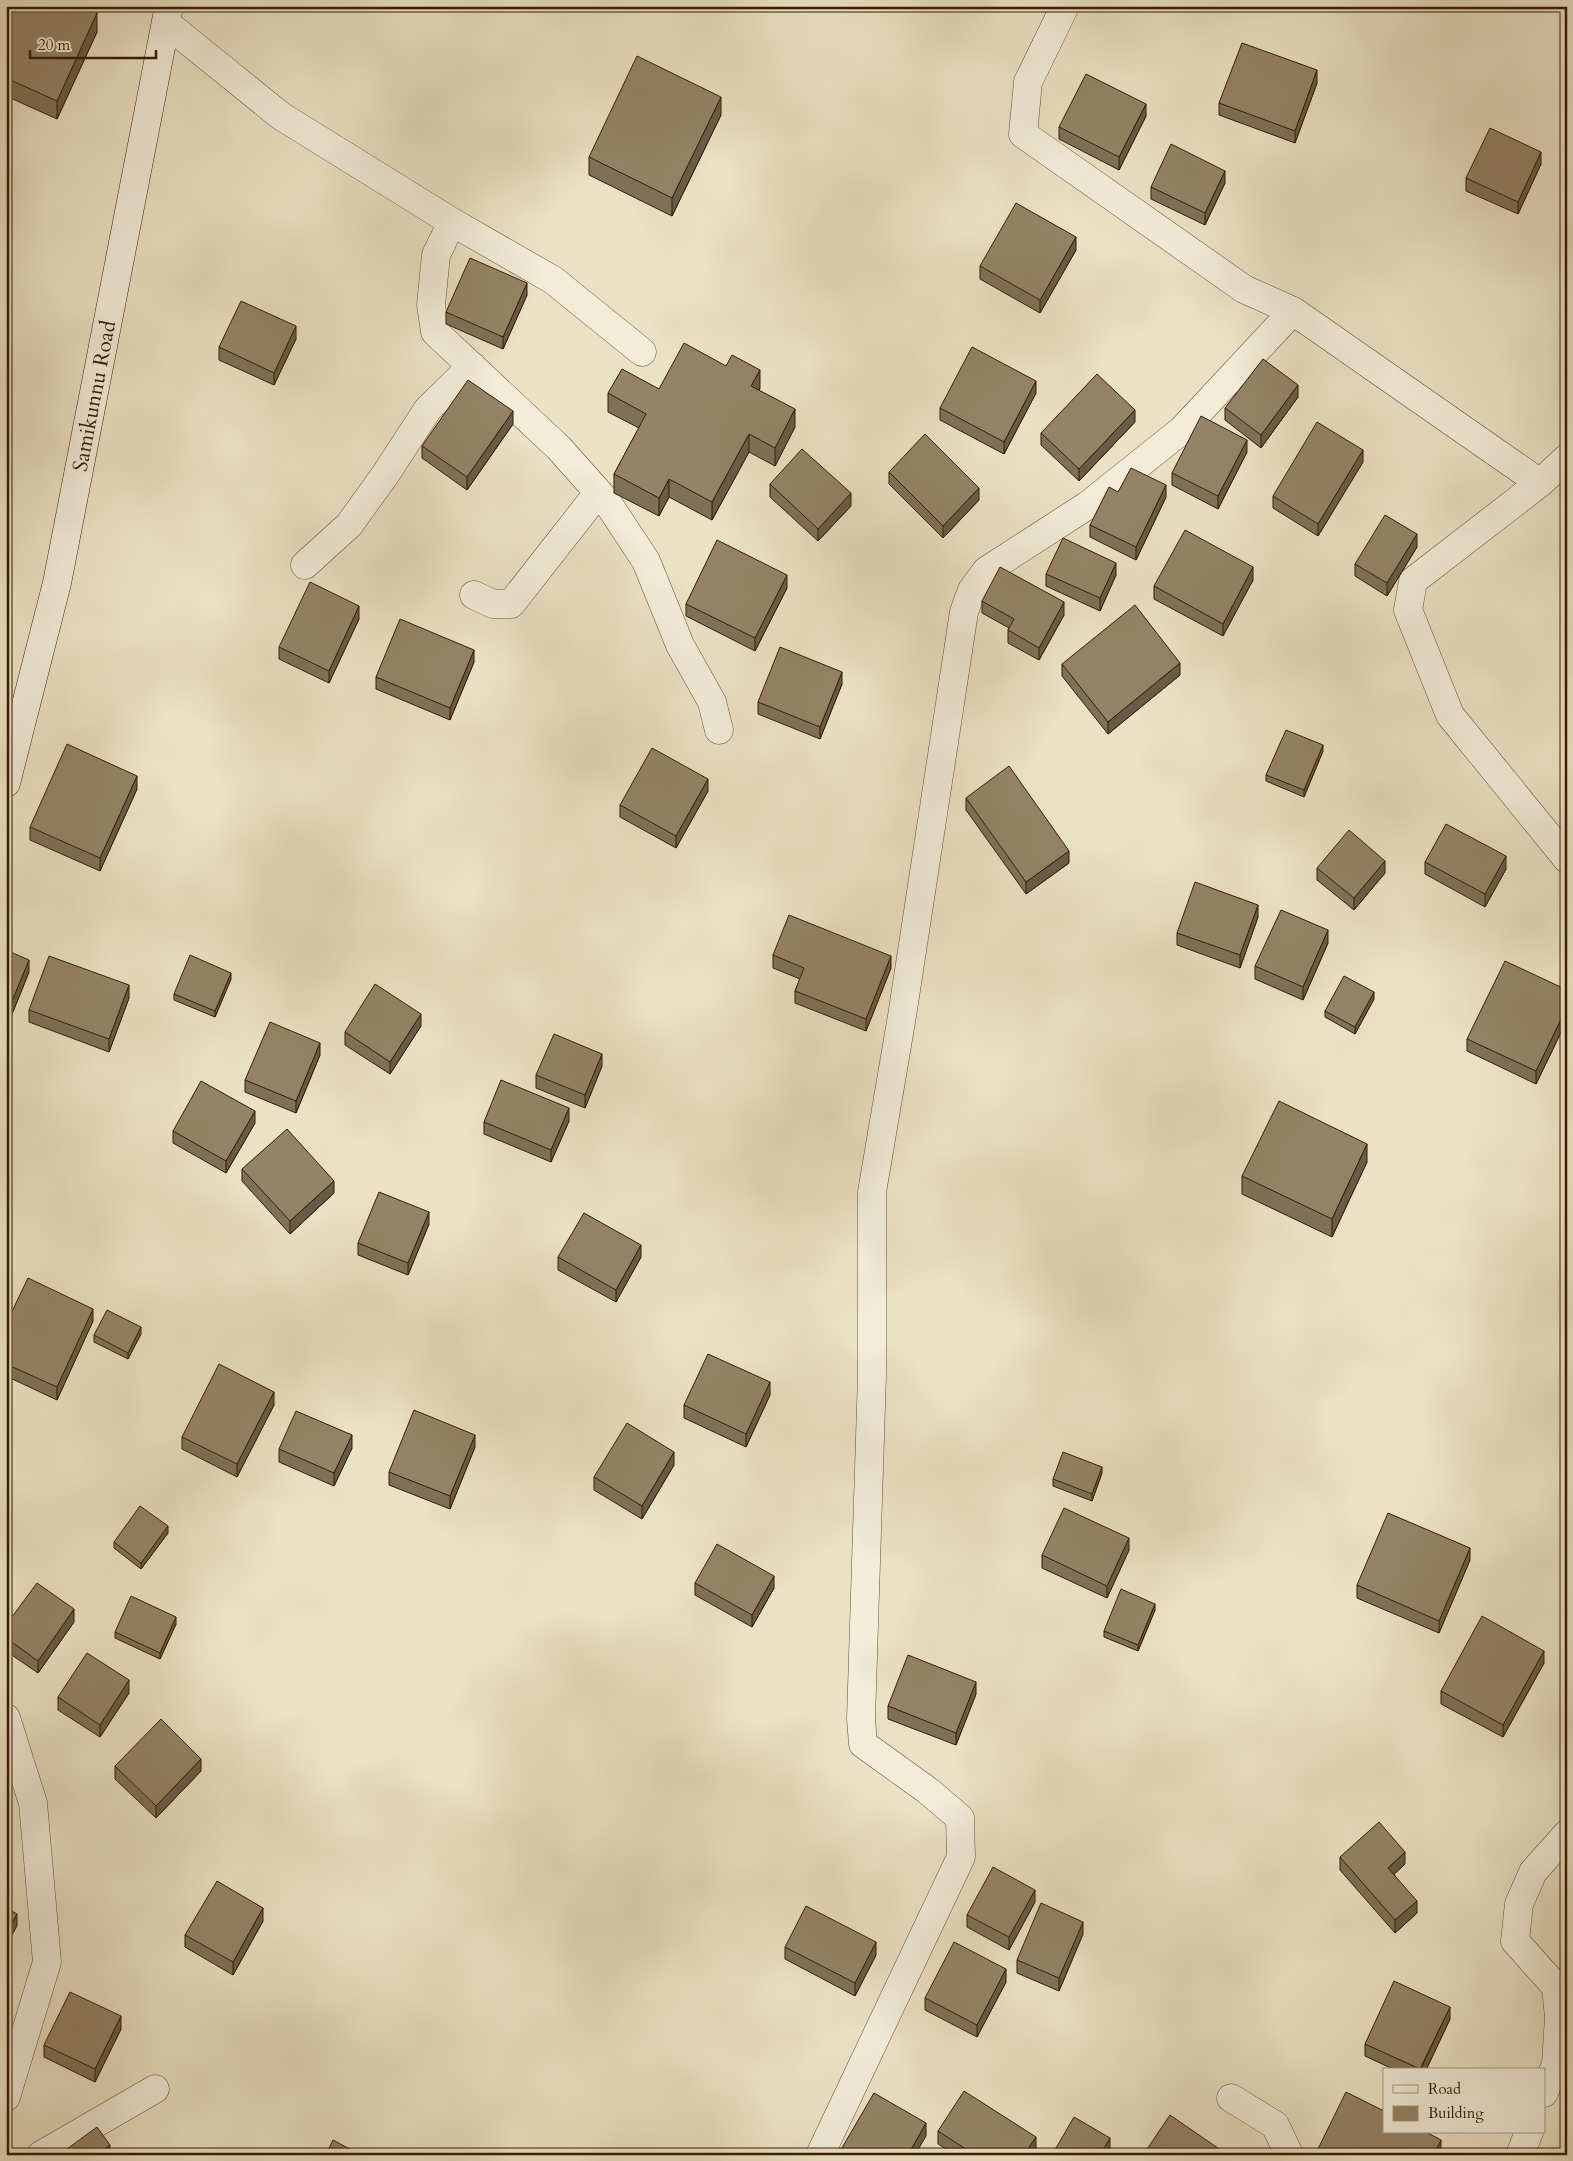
<svg xmlns="http://www.w3.org/2000/svg" width="1573" height="2161" viewBox="0 0 1573 2161" font-family="Cardo,serif">
<rect width="100%" height="100%" fill="#ebe1c4"/>
<filter id="stains"><feTurbulence type="fractalNoise" baseFrequency=".004" numOctaves="4"/><feColorMatrix values="0 0 0 0 .2 0 0 0 0 .09 0 0 0 0 .02 0 0 0 .5 -.17"/></filter>
<radialGradient id="worn" r=".72"><stop offset=".6" stop-color="#630" stop-opacity="0"/><stop offset="1" stop-color="#630" stop-opacity=".3"/></radialGradient>
<g fill="none" stroke-linecap="round" stroke-linejoin="round">
<g stroke="#624e33" stroke-width="29">
<path id="street" d="M1065,6L1028,82L1023,134L1244,289L1293,311L1540,483
M166,23L281,116L452,222L553,280L642,352
M452,222L436,255L431,305L435,332L559,448L607,502L646,561L680,645L712,702L719,730
M1567,458L1540,483L1413,581L1408,610L1450,715L1567,859
M305,565L349,525L385,475L428,409L472,366
M474,595L493,604H511L598,493
M6,1718L33,1803L47,1962L6,2097
M1544,2093L1556,2064L1559,2017L1556,1987L1515,1941L1519,1904L1533,1872L1567,1834
M1231,2098L1275,2125L1288,2152L1287,2155
M41,2155L155,2089
M820,2155L961,1857L960,1818L927,1790L863,1744L861,1719L872,1375V1192L902,1016L964,612L972,590L986,571L1088,505L1182,430L1293,311
M1520,2155L1529,2132"/>
</g>
<g stroke="#351d03" stroke-width="29">
<path id="secondary" d="M6,783L57,583L169,6"/>
</g>
<use href="#street" stroke="#f2ecd9" stroke-width="28"/>
<use href="#secondary" stroke="#f2ecd9" stroke-width="28"/>
</g>
<path fill="#7f7159" stroke="#351d03" d="M6,6L97,32L57,119L6,96Z
M1317,83L1295,143L1219,115V103Z
M721,115L672,216L589,175V157Z
M1146,116L1119,170L1059,139V127Z
M1541,164L1518,214L1466,191V178Z
M1225,183L1205,225L1151,199V187Z
M1076,250L1040,313L980,279V266Z
M527,295L503,349L446,324V312Z
M296,339L274,385L219,360V347Z
M760,388L759,390L795,427L775,466L749,452L712,520L669,497L659,516L614,493V474L639,428L608,412V393L659,389Z
M1036,393L1004,454L940,420V408Z
M1298,397L1261,448L1225,420V408Z
M1135,422L1079,481L1041,445V433Z
M513,424L467,490L422,458V446Z
M1247,452L1218,509L1172,485V473Z
M1363,462L1318,536L1273,508V496Z
M889,472L979,500L943,538L889,484Z
M770,484L851,506L818,541L770,497Z
M1166,497L1136,560L1090,537V525Z
M1417,547L1387,596L1355,576V564Z
M1046,574L1116,575L1100,611L1046,586Z
M1253,580L1223,636L1154,599V586Z
M787,588L755,651L686,616V604Z
M982,601L1064,615L1039,660L1008,643V630L1009,628L982,613Z
M359,619L329,683L279,659V647Z
M474,662L450,720L376,689V677Z
M1062,664L1180,675L1108,734L1062,676Z
M842,684L820,739L758,714V702Z
M1323,751L1304,797L1266,781V775Z
M137,789L100,871L30,840V827Z
M708,791L676,848L620,817V805Z
M966,798L1069,863L1026,894L966,810Z
M1425,862L1506,869L1485,907L1425,874Z
M1317,868L1385,873L1354,910L1317,880Z
M1258,917L1240,968L1177,945V933Z
M1328,943L1303,1000L1255,979V966Z
M6,950L29,972L8,1024L6,1023Z
M773,955L891,968L866,1031L795,1003V991L800,979L773,968Z
M231,979L215,1017L174,1000V994Z
M1567,990V1020L1536,1084L1467,1051V1039Z
M129,998L109,1052L29,1022V1010Z
M1374,999L1355,1034L1325,1017V1011Z
M421,1026L390,1074L345,1045V1032Z
M320,1055L296,1113L245,1092V1080Z
M602,1066L585,1108L536,1088V1075Z
M569,1121L551,1162L484,1134V1122Z
M255,1123L226,1173L173,1143V1131Z
M1367,1162L1332,1237L1242,1194V1176Z
M242,1169L334,1193L290,1234L242,1181Z
M429,1224L408,1275L358,1255V1243Z
M558,1257H641L616,1302L558,1270Z
M93,1321L57,1400L6,1376V1324Z
M141,1334L128,1359L94,1342V1335Z
M770,1395L746,1447L684,1418V1405Z
M274,1405L237,1477L182,1449V1437Z
M475,1447L450,1509L389,1485V1472Z
M352,1448L334,1486L279,1462V1449Z
M674,1465L642,1519L594,1490V1477Z
M1102,1473L1092,1501L1053,1486V1479Z
M168,1533L141,1569L114,1548V1542Z
M1129,1550L1107,1598L1042,1568V1555Z
M1470,1560L1439,1633L1357,1598V1585Z
M695,1583L774,1588L752,1627L695,1595Z
M1155,1610L1138,1651L1104,1637V1631Z
M74,1622L38,1673L6,1651V1625Z
M176,1624L160,1659L115,1638V1632Z
M1544,1663L1503,1737L1441,1704V1691Z
M129,1693L100,1737L58,1710V1697Z
M976,1694L956,1745L888,1719V1706Z
M115,1766L201,1771L156,1818L115,1779Z
M1340,1857L1405,1864L1394,1874L1417,1913L1395,1933L1340,1870Z
M1035,1902L1009,1950L967,1927V1915Z
M263,1921L233,1975L185,1947V1935Z
M1083,1934L1059,1991L1017,1973V1960Z
M785,1947L876,1955L855,1996L785,1959Z
M1006,1982L977,2037L925,2010V1998Z
M1450,2019L1426,2070H1395L1365,2056V2044Z
M121,2029L95,2082L44,2057V2045Z
M938,2131L1036,2149L1032,2155H956L938,2144Z
M67,2149L110,2152L106,2155H67Z"/>
<path fill="#685c48" stroke="#351d03" d="M97,13V32L57,119V101Z
M1317,70V83L1295,143V131Z
M721,97V115L672,216V198Z
M1146,104V116L1119,170V157Z
M1541,152V164L1518,214V202Z
M1225,171V183L1205,225V213Z
M1076,237V250L1040,313V300Z
M527,283V295L503,349V337Z
M296,326V339L274,385V373Z
M760,370V388L751,404V386Z
M1036,381V393L1004,454V442Z
M1298,385V397L1261,448V435Z
M795,409V427L775,466V448Z
M1135,410V422L1079,481V469Z
M513,411V424L467,490V477Z
M749,434V452L712,520V502Z
M1247,440V452L1218,509V496Z
M1363,450V462L1318,536V524Z
M669,479V497L659,516V498Z
M1166,485V497L1136,560V547Z
M979,488V500L943,538V526Z
M851,493V506L818,541V529Z
M1417,534V547L1387,596V583Z
M1116,563V575L1100,611V598Z
M1253,567V580L1223,636V624Z
M787,575V588L755,651V638Z
M1064,602V615L1039,660V648Z
M359,606V619L329,683V671Z
M474,650V662L450,720V708Z
M1180,663V675L1108,734V722Z
M842,672V684L820,739V727Z
M1323,745V751L1304,797V790Z
M137,776V789L100,871V858Z
M708,779V791L676,848V836Z
M1069,851V863L1026,894V882Z
M1506,856V869L1485,907V894Z
M1385,861V873L1354,910V898Z
M1258,905V917L1240,968V955Z
M1328,930V943L1303,1000V987Z
M891,956V968L866,1031V1019Z
M29,960V972L8,1024V1011Z
M231,973V979L215,1017V1011Z
M129,985V998L109,1052V1039Z
M1374,992V999L1355,1034V1027Z
M1567,1007V1020L1536,1084V1071Z
M421,1014V1026L390,1074V1062Z
M320,1043V1055L296,1113V1101Z
M602,1054V1066L585,1108V1095Z
M569,1108V1121L551,1162V1150Z
M255,1111V1123L226,1173V1161Z
M1367,1144V1162L1332,1237V1219Z
M334,1181V1193L290,1234V1221Z
M429,1212V1224L408,1275V1263Z
M641,1245V1257L616,1302V1290Z
M93,1309V1321L57,1400V1387Z
M141,1327V1334L128,1359V1353Z
M770,1382V1395L746,1447V1434Z
M274,1392V1405L237,1477V1464Z
M352,1435V1448L334,1486V1473Z
M475,1435V1447L450,1509V1496Z
M674,1452V1465L642,1519V1506Z
M1102,1467V1473L1092,1501V1494Z
M168,1526V1533L141,1569V1563Z
M1129,1538V1550L1107,1598V1586Z
M1470,1548V1560L1439,1633V1621Z
M774,1576V1588L752,1627V1615Z
M1155,1604V1610L1138,1651V1645Z
M74,1609V1622L38,1673V1661Z
M176,1617V1624L160,1659V1653Z
M1544,1651V1663L1503,1737V1725Z
M129,1680V1693L100,1737V1725Z
M976,1682V1694L956,1745V1733Z
M201,1759V1771L156,1818V1806Z
M1405,1852V1864L1388,1880V1868Z
M1035,1890V1902L1009,1950V1937Z
M1417,1901V1913L1395,1933V1920Z
M263,1908V1921L233,1975V1962Z
M17,1914V1926L6,1946V1934Z
M1083,1922V1934L1059,1991V1978Z
M876,1942V1955L855,1996V1983Z
M1006,1969V1982L977,2037V2025Z
M1450,2007V2019L1426,2070H1420Z
M121,2016V2029L95,2082V2069Z
M926,2123V2136L915,2155H908Z
M1036,2137V2149L1032,2155H1024Z
M1110,2138V2150L1107,2155H1100Z
M1441,2140V2155H1434Z
M110,2145V2152L106,2155H97Z"/>
<path fill="#948367" stroke="#351d03" d="M6,6H82L97,13L57,101L6,78V26L9,21L6,20Z
M1242,43L1317,70L1295,131L1219,103Z
M637,56L721,97L672,198L589,157Z
M1086,74L1146,104L1119,157L1059,127Z
M1490,128L1541,152L1518,202L1466,178Z
M1171,144L1225,171L1205,213L1151,187Z
M1016,203L1076,237L1040,300L980,266Z
M470,258L527,283L503,337L446,312Z
M241,301L296,326L274,373L219,347Z
M684,343L726,366L732,355L760,370L751,386L795,409L775,448L749,434L712,502L669,479L659,498L614,474L646,414L608,393L622,369L659,389Z
M972,347L1036,381L1004,442L940,408Z
M1263,359L1298,385L1261,435L1225,408Z
M1097,374L1135,410L1079,469L1041,433Z
M468,380L513,411L467,477L422,446Z
M1201,416L1247,440L1218,496L1172,473Z
M1317,422L1363,450L1318,524L1273,496Z
M925,434L979,488L943,526L889,472Z
M802,449L851,493L818,529L770,484Z
M1131,468L1166,485L1136,547L1090,525L1109,487L1118,492Z
M1385,515L1417,534L1387,583L1355,564Z
M1185,530L1253,567L1223,624L1154,586Z
M1063,538L1116,563L1100,598L1046,574Z
M717,540L787,575L755,638L686,604Z
M1000,567L1064,602L1039,648L1008,630L1014,619L982,601Z
M310,582L359,606L329,671L279,647Z
M1135,605L1180,663L1108,722L1062,664Z
M400,619L474,650L450,708L376,677Z
M780,647L842,672L820,727L758,702Z
M1286,730L1323,745L1304,790L1266,775Z
M67,744L137,776L100,858L30,827Z
M652,748L708,779L676,836L620,805Z
M1009,766L1069,851L1026,882L966,798Z
M1446,824L1506,856L1485,894L1425,862Z
M1349,830L1385,861L1354,898L1317,868Z
M1195,882L1258,905L1240,955L1177,933Z
M1281,910L1328,930L1303,987L1255,966Z
M789,915L891,956L866,1019L795,991L804,968L773,955Z
M6,950L29,960L8,1011L6,1010Z
M190,955L231,973L215,1011L174,994Z
M49,956L129,985L109,1039L29,1010Z
M1505,961L1567,990V1007L1536,1071L1467,1039Z
M1344,976L1374,992L1355,1027L1325,1011Z
M375,984L421,1014L390,1062L345,1032Z
M270,1022L320,1043L296,1101L245,1080Z
M554,1034L602,1054L585,1095L536,1075Z
M501,1080L569,1108L551,1150L484,1122Z
M201,1081L255,1111L226,1161L173,1131Z
M1279,1101L1367,1144L1332,1219L1242,1176Z
M287,1129L334,1181L290,1221L242,1169Z
M379,1192L429,1212L408,1263L358,1243Z
M584,1213L641,1245L616,1290L558,1257Z
M28,1278L93,1309L57,1387L6,1364V1324Z
M107,1310L141,1327L128,1353L94,1335Z
M708,1354L770,1382L746,1434L684,1405Z
M219,1364L274,1392L237,1464L182,1437Z
M414,1410L475,1435L450,1496L389,1472Z
M296,1411L352,1435L334,1473L279,1449Z
M627,1423L674,1452L642,1506L594,1477Z
M1063,1452L1102,1467L1092,1494L1053,1479Z
M140,1506L168,1526L141,1563L114,1542Z
M1064,1508L1129,1538L1107,1586L1042,1555Z
M1388,1513L1470,1548L1439,1621L1357,1585Z
M717,1544L774,1576L752,1615L695,1583Z
M37,1583L74,1609L38,1661L6,1638V1625Z
M1121,1589L1155,1604L1138,1645L1104,1631Z
M131,1596L176,1617L160,1653L115,1632Z
M1482,1616L1544,1651L1503,1725L1441,1691Z
M87,1653L129,1680L100,1725L58,1697Z
M908,1655L976,1682L956,1733L888,1706Z
M161,1719L201,1759L156,1806L115,1766Z
M1379,1822L1405,1852L1388,1868L1417,1901L1395,1920L1340,1857Z
M993,1867L1035,1890L1009,1937L967,1915Z
M217,1881L263,1908L233,1962L185,1935Z
M1041,1903L1083,1922L1059,1978L1017,1960Z
M806,1906L876,1942L855,1983L785,1947Z
M6,1908L17,1914L6,1934Z
M954,1942L1006,1969L977,2025L925,1998Z
M1394,1981L1450,2007L1420,2069L1365,2044Z
M70,1992L121,2016L95,2069L44,2045Z
M964,2091L1036,2137L1024,2155H975L938,2131Z
M1346,2092L1384,2111V2132H1426L1441,2140L1434,2155H1315Z
M874,2093L926,2123L908,2155H842L839,2153Z
M1170,2115L1228,2155H1143Z
M1074,2117L1110,2138L1100,2155H1052Z
M97,2127L110,2145L97,2155H71L67,2149Z
M333,2140L361,2155H326Z"/>
<g text-anchor="middle" stroke-width="4.5" stroke-linejoin="round" paint-order="stroke">
<g font-size="21" fill="#351d03" stroke="#f2ecd9">
<text transform="translate(94 396) rotate(-79)" y="7">Samikunnu Road</text>
</g>
</g>
<rect width="1573" height="2161" fill="none" stroke="#ebe1c4" stroke-width="25"/>
<rect x="8" y="8" width="1558" height="2146" fill="none" stroke="#351d03" stroke-width="2.5"/>
<rect x="12" y="12" width="1548" height="2136" fill="none" stroke="#351d03"/>
<rect x="1383" y="2068" width="162" height="65" fill="#f2ecd9" stroke="#a69983"/>
<rect x="1393" y="2085" width="25" height="8" fill="#f2ecd9" stroke="#a69983"/>
<text x="1428" y="2094" font-size="15" fill="#351d03">Road</text>
<rect x="1393" y="2106" width="25" height="15" fill="#948367" stroke="#a69983"/>
<text x="1428" y="2118" font-size="15" fill="#351d03">Building</text>
<path d="M30 50v8h126v-8" fill="none" stroke="#351d03" stroke-width="2.5"/>
<text x="38" y="50" font-size="15" fill="#351d03" stroke="#f2ecd9" stroke-width="4" paint-order="stroke">20 m</text>
<rect width="100%" height="100%" filter="url(#stains)"/>
<rect width="100%" height="100%" fill="url(#worn)"/>
</svg>
